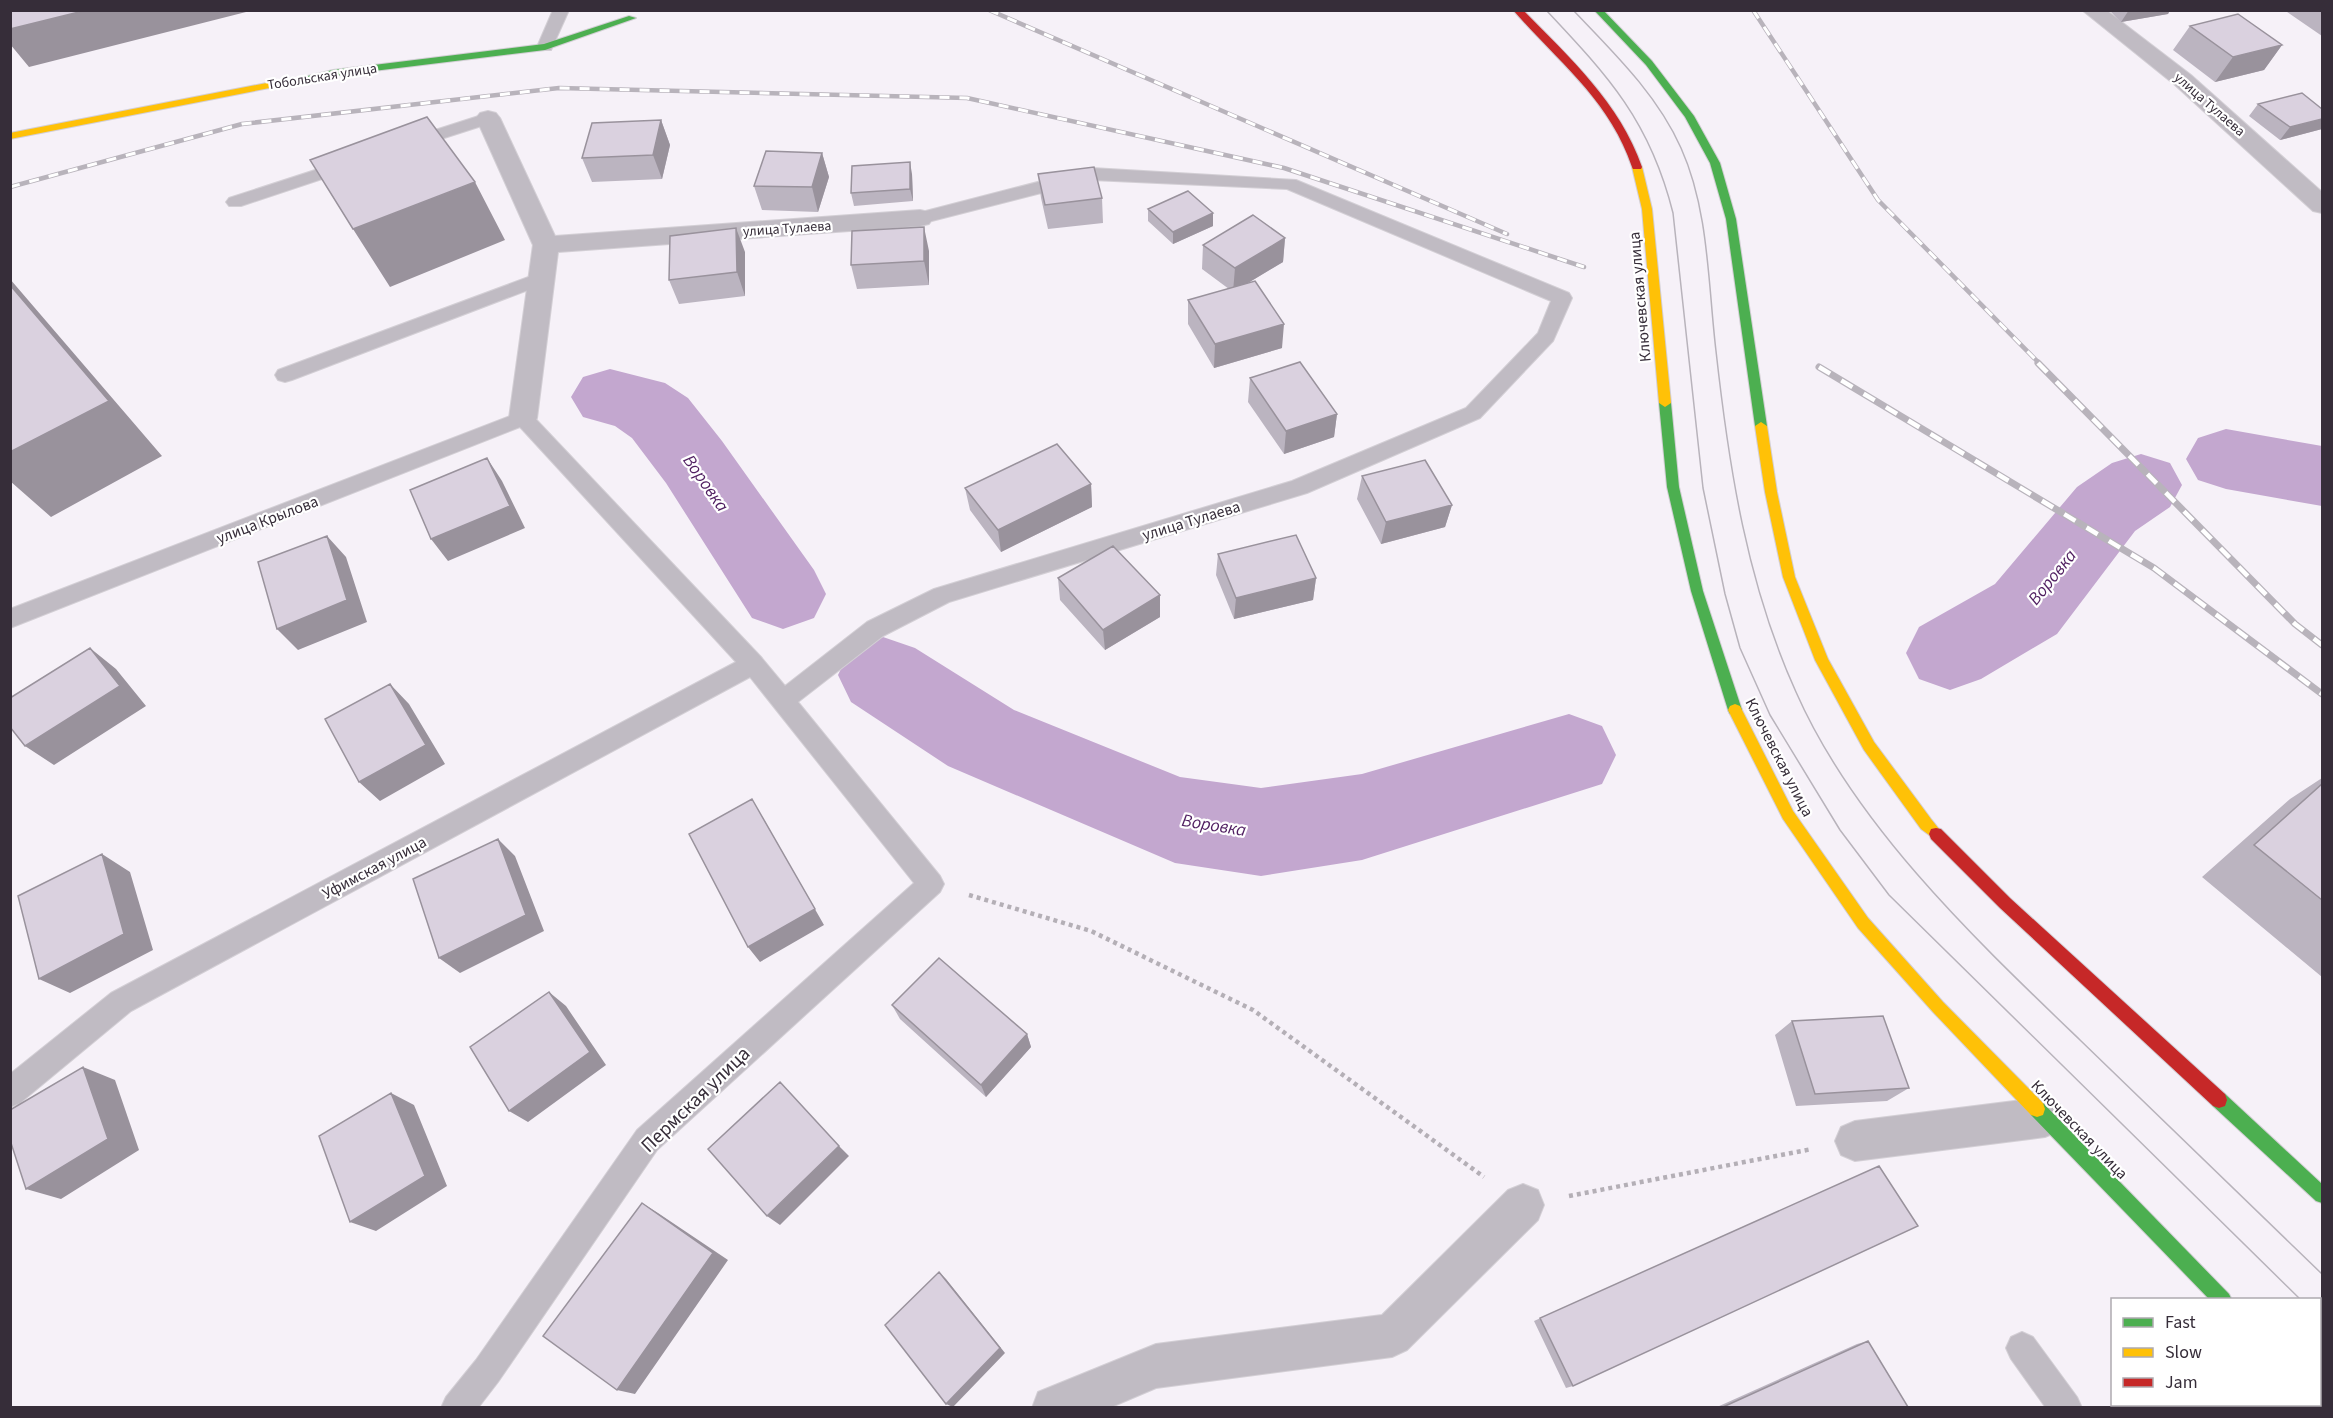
<svg xmlns="http://www.w3.org/2000/svg" width="2333" height="1418" viewBox="0 0 2333 1418" font-family="'Source Sans 3',sans-serif">
<rect width="100%" height="100%" fill="#f6f1f8"/>
<g fill="none" stroke-linecap="round" stroke-linejoin="round">
<path fill="#c3a7cf" fill-rule="evenodd" d="M610,369L665,383L688,398L722,441L814,570L826,594L814,618L783,629L752,618L666,483L632,438L615,426L583,417L571,397L583,377Z
M2226,429L2322,446V506L2226,489L2198,480L2186,459L2198,438Z
M2141,454L2170,463L2182,485L2170,507L2135,531L2057,634L1981,679L1950,690L1919,679L1906,653L1919,627L1995,584L2077,487L2112,463Z
M883,637L915,648L1014,710L1180,777L1261,788L1362,774L1569,714L1602,726L1616,755L1602,784L1362,860L1261,876L1175,863L948,766L851,702L838,675L851,648Z"/>
<g stroke="#d3cfd5" stroke-width="2">
<path id="lane" d="M553,10H569L551,50H539L537,47Z
M488,113L494,114L497,118L494,122L410,149L404,148L401,144L404,140Z
M349,159L355,160L358,164L355,168L241,206H229L226,202L229,198Z
M1092,168L1296,180L1569,293L1572,298L1553,341L1480,418L1307,493L949,602L883,636L798,702L940,876L944,884L940,892L657,1150L498,1382L478,1408H441L446,1397L476,1360L637,1130L914,883L750,677L131,1011L20,1103L10,1107V1074L111,993L736,662L520,427L10,628V609L523,411L530,413L761,657L785,686L867,622L934,589L1292,481L1466,408L1538,333L1551,301L1287,189L1092,180L920,224L914,222L911,218L914,214Z
M542,272L549,274L551,278L549,282L292,380L285,382L278,380L275,375L278,370Z
M2022,1332L2033,1337L2077,1397L2082,1408H2046L2011,1359L2006,1348L2011,1337Z"/>
</g>
<g stroke="#d3cfd5" stroke-width="2">
<path id="street" d="M2082,10H2106L2191,75L2322,192V213L2313,211L2175,85Z
M488,111L496,113L500,118L555,236L920,210L929,212L933,218L929,224L920,226L558,252L537,418L533,425L523,428L513,425L509,418L533,245L476,118L480,113Z
M2045,1097L2059,1103L2065,1117L2059,1131L2045,1137L1855,1161L1841,1155L1835,1141L1841,1127L1855,1121Z
M1523,1184L1538,1190L1544,1205L1538,1220L1407,1350L1392,1357L1156,1388L1109,1408H1032L1038,1392L1156,1344L1382,1315L1508,1190Z"/>
</g>
<g stroke="#d3cfd5" stroke-width="2">
<path id="fast" d="M1594,10H1603L1652,61L1694,116L1720,163L1736,219L1767,426L1765,429L1761,430L1755,426L1726,219L1710,163L1685,117L1646,65Z
M629,16L636,18L545,50L333,76L292,84L287,81L333,70L544,44Z
M1665,399L1671,403L1679,487L1703,591L1742,710L1740,714H1730L1728,710L1691,591L1667,487L1659,403Z
M2219,1092L2225,1094L2322,1184V1203L2316,1201L2213,1106L2211,1100L2213,1094Z
M2037,1101L2043,1103L2229,1294L2232,1300H2210L2031,1115L2029,1109L2031,1103Z
M2320,1390L2322,1391V1408H2315L2313,1404H2320Z"/>
</g>
<g stroke="#d3cfd5" stroke-width="2">
<path id="slow" d="M292,78L297,81L295,83L10,139V133Z
M1637,164L1642,167L1652,209L1671,403L1665,407L1659,403L1642,209L1632,167Z
M1761,422L1767,426L1777,492L1795,577L1828,659L1874,742L1931,819L1943,834L1941,839L1936,840L1921,829L1864,750L1815,660L1783,577L1765,492L1755,426Z
M1735,704L1740,706L1793,811L1868,918L1943,1002L2043,1103L2045,1109L2043,1115L2037,1117L2031,1115L1933,1012L1858,928L1783,819L1728,710L1730,706Z"/>
</g>
<g stroke="#d3cfd5" stroke-width="2">
<path id="jam" d="M1513,10H1523C1569,57 1620,103 1642,167L1641,169H1633L1632,167C1609,99 1558,62 1513,10Z
M1936,828L1941,829L2010,898L2225,1094L2227,1100L2225,1106L2219,1108L2213,1106L2000,908L1931,839L1929,834L1931,829Z"/>
</g>
<path stroke="#b4afb6" stroke-width="4.5" stroke-dasharray="4 4" stroke-linecap="butt" d="M969,895L1091,931L1253,1010L1484,1177
M1569,1196L1812,1149"/>
<use href="#lane" fill="#c0bbc3" fill-rule="evenodd"/>
<use href="#street" fill="#c0bbc3" fill-rule="evenodd"/>
<use href="#fast" fill="#4caf50" fill-rule="evenodd"/>
<use href="#slow" fill="#ffc107" fill-rule="evenodd"/>
<use href="#jam" fill="#c62828" fill-rule="evenodd"/>
<path stroke="#b8b3bb" stroke-width="1.5" d="M1546,10C1609,77 1650,121 1673,213L1703,488L1725,594L1740,648L1770,715L1840,830L1889,895L2301,1300
M1573,10C1613,52 1657,94 1681,148C1709,210 1708,284 1716,351C1729,468 1747,584 1796,692C1855,826 1976,940 2080,1040C2160,1118 2241,1196 2322,1274
M2320,1318L2322,1321"/>
<g stroke="#b8b3bb" stroke-width="4.5">
<path id="rail-far1" d="M989,10L1507,234
M1753,10L1878,200L2040,364
M10,187L242,124L559,88L967,98L1284,168L1584,267"/>
</g>
<g stroke="#b8b3bb" stroke-width="7">
<path id="rail" d="M2038,363L2295,624L2322,645
M1819,367L2154,568L2322,694"/>
</g>
<use href="#rail-far1" stroke="#fff" stroke-width="3" stroke-dasharray="10" stroke-linecap="butt"/>
<use href="#rail" stroke="#fff" stroke-width="4.5" stroke-dasharray="13" stroke-linecap="butt"/>
</g>
<path fill="#bbb4c0" d="M2109,10H2170L2168,14L2121,22Z
M2284,10H2322V36Z
M2190,26L2282,45L2264,70L2215,82L2173,50Z
M2258,104L2322,109V129L2280,140L2249,116Z
M661,120L670,145L662,179L592,182L582,158Z
M822,153L829,177L818,212L762,210L754,186Z
M912,174L913,201L854,206L851,193Z
M1038,174L1102,198L1103,223L1048,229L1041,198Z
M1148,209L1213,213V226L1173,244L1148,221Z
M1285,238L1283,262L1248,283L1282,348L1214,368L1188,324V300L1229,289L1202,269L1203,245Z
M929,251V285L857,289L851,265Z
M745,252V296L679,304L669,280Z
M1250,378L1337,414L1334,437L1284,454L1248,402Z
M1362,476L1452,505L1445,527L1381,544L1357,499Z
M1091,484L1092,507L1001,552L970,510L965,488Z
M1218,554L1316,578L1313,600L1234,619L1216,575Z
M1058,578L1160,595V617L1105,650L1060,600Z
M2322,778V977L2202,877L2290,799Z
M892,1005L1027,1034L1031,1047L986,1097L900,1019Z
M1792,1021L1909,1088L1887,1101L1796,1106L1775,1035Z
M1879,1166L1573,1386L1566,1388L1534,1321Z
M1868,1341L1908,1407H1717L1857,1344Z"/>
<path fill="#99929c" d="M87,10H250V11L29,67L10,44V29Z
M2129,10H2170L2168,14L2121,22Z
M2282,45L2264,70L2215,82L2233,57Z
M2322,119V129L2280,140L2290,127Z
M661,120L670,145L662,179L653,155Z
M822,153L829,177L818,212L812,187Z
M910,162L912,174L913,201L910,189Z
M475,182L505,240L390,287L353,229Z
M1213,213V226L1173,244V232Z
M924,227L929,251V285L924,261Z
M736,228L745,252V296L737,272Z
M1285,238L1283,262L1233,292L1235,268Z
M10,279L162,456L51,517L10,481Z
M1284,324L1282,348L1214,368L1215,344Z
M1337,414L1334,437L1284,454L1286,431Z
M487,458L502,481L525,528L448,561L431,539Z
M1091,484L1092,507L1001,552L998,530Z
M1452,505L1445,527L1381,544L1386,522Z
M327,536L346,557L367,622L298,650L277,629Z
M1316,578L1313,600L1234,619L1236,598Z
M1160,595V617L1105,650L1103,630Z
M90,648L116,669L146,706L54,765L25,746Z
M390,684L409,704L445,764L380,801L359,782Z
M763,818L824,925L760,962L748,947Z
M498,839L515,856L544,931L460,973L439,958Z
M102,854L130,872L153,950L70,993L39,979Z
M549,992L566,1006L606,1065L528,1122L509,1111Z
M1027,1034L1031,1047L986,1097L981,1085Z
M83,1067L115,1080L139,1150L61,1199L26,1189Z
M391,1093L414,1105L447,1186L376,1231L350,1222Z
M839,1146L849,1156L780,1225L767,1216Z
M642,1203L658,1213L728,1260L635,1394L617,1390Z
M939,1272L946,1279L1005,1353L953,1407L946,1404Z"/>
<path fill="#dad1df" stroke="#99929c" stroke-width="1.5" d="M10,10H87L10,29Z
M2238,14L2282,45L2233,57L2190,26Z
M2302,93L2322,109V119L2290,127L2258,104Z
M427,117L475,182L353,229L310,160Z
M661,120L653,155L582,158L592,123Z
M766,151L822,153L812,187L754,186Z
M910,162V189L851,193L852,166Z
M1094,167L1102,198L1045,205L1038,174Z
M1188,191L1213,213L1173,232L1148,209Z
M1253,215L1285,238L1235,268L1203,245Z
M924,227V261L851,265L852,231Z
M736,228L737,272L669,280L670,236Z
M1255,281L1284,324L1215,344L1188,300Z
M10,285L109,401L10,452Z
M1300,362L1337,414L1286,431L1250,378Z
M1057,444L1091,484L998,530L965,488Z
M487,458L510,506L431,539L410,490Z
M1425,460L1452,505L1386,522L1362,476Z
M1296,535L1316,578L1236,598L1218,554Z
M327,536L347,600L277,629L258,562Z
M1113,546L1160,595L1103,630L1058,578Z
M90,648L120,686L25,746L10,727V698Z
M390,684L426,745L359,782L325,719Z
M2322,784V900L2254,845Z
M752,799L815,909L748,947L689,834Z
M498,839L526,915L439,958L413,879Z
M102,854L124,934L39,979L18,896Z
M939,958L1027,1034L981,1085L892,1005Z
M549,992L590,1052L509,1111L470,1047Z
M1883,1016L1909,1088L1815,1094L1792,1021Z
M83,1067L108,1139L26,1189L10,1140V1110Z
M780,1082L839,1146L767,1216L708,1149Z
M391,1093L425,1176L350,1222L319,1136Z
M1879,1166L1918,1226L1573,1386L1540,1318Z
M642,1203L713,1253L617,1390L543,1336Z
M939,1272L1000,1348L946,1404L885,1325Z
M1868,1341L1908,1407H1723Z"/>
<g text-anchor="middle" stroke-width="4.5" stroke-linejoin="round" paint-order="stroke">
<g font-size="14" fill="#362d39" stroke="#fff">
<text transform="translate(322 76) rotate(-9)" y="5">Тобольская улица</text>
<text transform="translate(2210 104) rotate(41)" y="5">улица Тулаева</text>
<text transform="translate(787 228) rotate(-4)" y="5">улица Тулаева</text>
</g>
<g font-size="16" fill="#362d39" stroke="#fff">
<text transform="translate(1639 297) rotate(-95)" y="6">Ключевская улица</text>
<text transform="translate(267 519) rotate(-21)" y="6">улица Крылова</text>
<text transform="translate(1191 520) rotate(-17)" y="6">улица Тулаева</text>
<text transform="translate(1780 757) rotate(63)" y="6">Ключевская улица</text>
<text transform="translate(374 867) rotate(-28)" y="6">Уфимская улица</text>
<text transform="translate(2080 1129) rotate(46)" y="6">Ключевская улица</text>
</g>
<g font-size="18" font-style="italic" fill="#4f1e60" stroke="#fff">
<text transform="translate(706 483) rotate(55)" y="6">Воровка</text>
<text transform="translate(2052 577) rotate(-51)" y="6">Воровка</text>
<text transform="translate(1214 825) rotate(9)" y="6">Воровка</text>
</g>
<g font-size="20" fill="#362d39" stroke="#fff">
<text transform="translate(695 1099) rotate(-44)" y="7">Пермская улица</text>
</g>
</g>
<rect width="2333" height="1418" fill="none" stroke="#362d39" stroke-width="24"/>
<rect x="2111" y="1298" width="210" height="108" fill="#ffffff" stroke="#afabb0" stroke-width="1.5"/>
<rect x="2123" y="1318" width="30" height="9" fill="#4caf50" stroke="#afabb0" stroke-width="1.5"/>
<text x="2165" y="1328" font-size="18" fill="#362d39">Fast</text>
<rect x="2123" y="1348" width="30" height="9" fill="#ffc107" stroke="#afabb0" stroke-width="1.5"/>
<text x="2165" y="1358" font-size="18" fill="#362d39">Slow</text>
<rect x="2123" y="1378" width="30" height="9" fill="#c62828" stroke="#afabb0" stroke-width="1.5"/>
<text x="2165" y="1388" font-size="18" fill="#362d39">Jam</text>
</svg>
